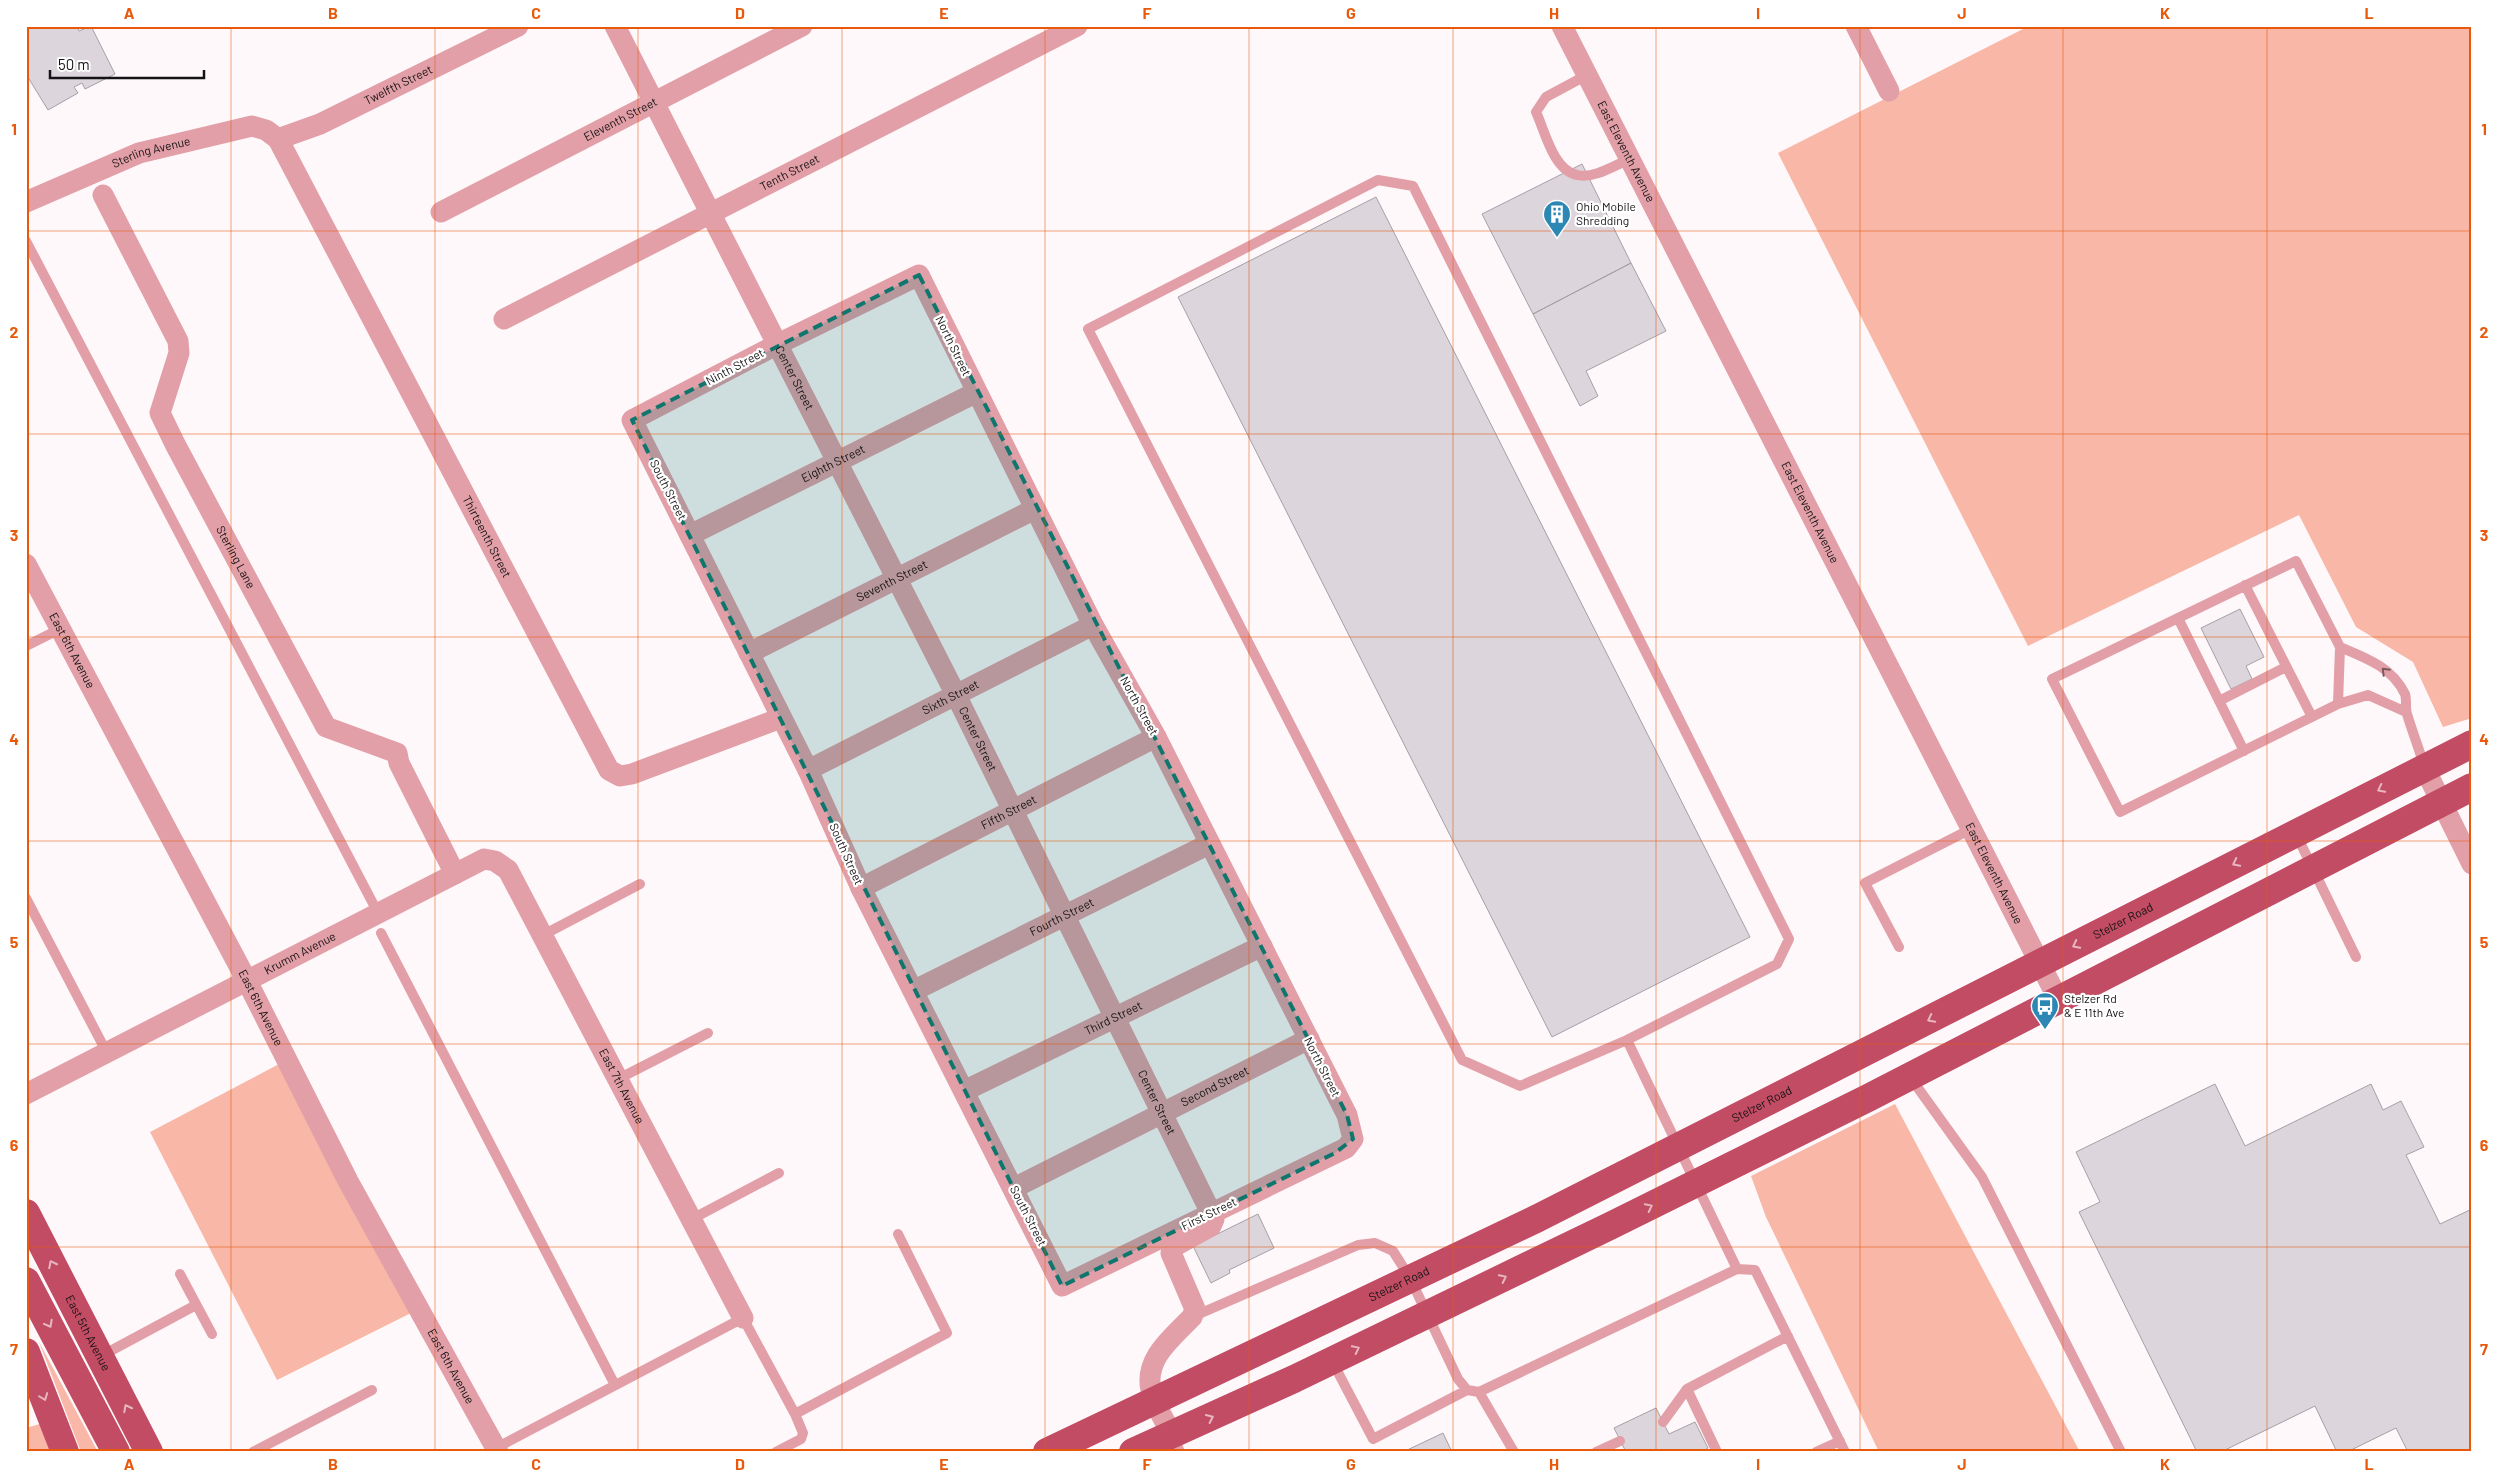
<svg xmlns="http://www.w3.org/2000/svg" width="2498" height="1478" viewBox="0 0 2498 1478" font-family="Barlow,sans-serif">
<rect width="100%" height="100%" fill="#fef8fb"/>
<path fill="#f9b7a7" d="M2022,26H2472V718L2443,727L2413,662L2356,627L2299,515L2028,646L1778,153L2023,29Z
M281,1063L413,1312L277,1380L150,1132Z
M1895,1104L2080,1452H1879L1766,1217L1751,1176Z
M39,1342L98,1452H81Z
M43,1423L54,1452H26V1428Z"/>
<path fill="#dcd5dc" stroke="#a69fa6" d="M26,26H77L79,31L91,26L115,74L85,89L82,83L74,87L78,93L48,110L26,74Z
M1582,164L1631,263L1533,314L1482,214Z
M1376,197L1750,937L1552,1037L1178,297Z
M1631,263L1666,331L1586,371L1598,396L1580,406L1533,314Z
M2240,609L2264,657L2246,666L2252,679L2231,689L2201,628Z
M2215,1084L2245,1146L2371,1084L2383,1110L2401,1101L2424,1147L2406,1155L2440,1224L2472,1209V1452H2408L2396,1428L2347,1452H2337L2315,1406L2221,1452H2197L2079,1212L2100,1202L2076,1152Z
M1258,1214L1274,1248L1229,1270L1230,1273L1211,1283L1193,1246Z
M1656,1408L1669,1434L1695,1422L1708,1448L1701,1452H1626L1614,1428Z
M1443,1433L1452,1452H1403Z"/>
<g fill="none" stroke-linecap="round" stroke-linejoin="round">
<path stroke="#e29fa7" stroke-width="10" d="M1587,75L1546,97L1536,112C1545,131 1553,170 1577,175C1594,179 1615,165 1630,159
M26,241L378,913
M2245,585L2312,717
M2178,618L2244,751
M26,646L60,629
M2340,647C2366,658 2392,667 2405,694C2407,700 2405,708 2407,714C2412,731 2419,748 2424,766
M2219,701L2286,667
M2338,704L2340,647L2296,561L2052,679L2120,812L2338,704L2368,695L2406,712
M2296,834L2356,957
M26,898L107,1053
M381,933L615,1385
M543,935L640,884
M1899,947L1865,883L1971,829
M1910,1077L1982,1177L2121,1452
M618,1079L708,1033
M692,1219L779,1173
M1737,1269L1755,1270L1845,1452
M180,1274L212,1334
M1192,1317L1358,1245L1375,1243L1393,1251L1410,1278L1458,1379L1467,1390L1479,1392L1737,1269L1627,1040L1520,1086L1462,1060L1088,329L1378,180L1413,186L1789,939L1777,964L1627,1040
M101,1356L196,1305
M1332,1361L1373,1439L1467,1390
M1687,1389L1717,1452
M1479,1392L1514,1452
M1663,1422L1687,1389L1788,1336
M1173,1436L1180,1452
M496,1448L743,1318L795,1414L947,1333L898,1234
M253,1452L372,1390
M776,1452L801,1439L803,1433L795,1414
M1596,1452L1620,1441
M1816,1452L1840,1441"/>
<g stroke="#e29fa7" stroke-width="21">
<path id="s1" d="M615,26L956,695L1211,1213L1214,1219L1211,1226L1173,1247L1171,1253L1195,1309L1192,1317C1173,1337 1144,1358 1151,1390C1154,1405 1166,1422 1172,1435"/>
<path id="s2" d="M1562,26L2058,999"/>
<path d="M1856,26L1889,91"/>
<path id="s3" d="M278,139L320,124L518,26"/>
<path id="s4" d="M103,195L178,341L179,353L160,413L175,444L326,727L397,753L399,763L455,874"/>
<path id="s5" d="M26,202L139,153L252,126L266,130L278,139L609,770L620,776L632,774L781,718"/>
<path id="s6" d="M441,212L802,26"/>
<path d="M919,275L1093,625L1156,737L1347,1115L1353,1139L1346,1148L1062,1286L861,888L808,770L632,420L776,345Z"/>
<path id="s7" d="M504,319L1077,26"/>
<path id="s8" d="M690,535L975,393"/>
<path id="s9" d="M26,564L247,981L348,1181L498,1452"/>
<path id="s10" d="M749,653L1035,509"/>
<path d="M2424,767L2472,864"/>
<path id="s11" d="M808,770L1093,625"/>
<path id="s12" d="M861,888L1156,737"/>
<path id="s13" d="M915,990L1209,844"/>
<path id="s14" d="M964,1091L1262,946"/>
<path id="s15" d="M26,1094L484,859L495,861L508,870L743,1318"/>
<path id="s16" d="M1014,1188L1309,1039"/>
</g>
<g stroke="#c14c63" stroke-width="28">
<path id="s17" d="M26,1213L149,1452"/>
<path d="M26,1281L116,1452"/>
<path d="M26,1352L65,1452"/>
<path id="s18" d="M1047,1452L1538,1218L2472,744"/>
<path d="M1133,1452L1294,1379L1610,1226L1868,1098L2472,787"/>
</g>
</g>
<defs><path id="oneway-chevron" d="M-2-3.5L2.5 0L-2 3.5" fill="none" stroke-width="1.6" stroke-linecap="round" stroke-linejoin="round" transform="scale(1.25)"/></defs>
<use stroke="#7c595e" href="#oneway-chevron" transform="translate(2385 671) rotate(-135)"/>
<g stroke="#e6b7c1">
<use href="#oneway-chevron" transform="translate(2381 789) rotate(153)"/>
<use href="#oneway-chevron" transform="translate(2236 863) rotate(153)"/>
<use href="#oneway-chevron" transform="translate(2076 945) rotate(153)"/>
<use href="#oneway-chevron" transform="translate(1931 1019) rotate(153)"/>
<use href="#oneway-chevron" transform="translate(1649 1207) rotate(-26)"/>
<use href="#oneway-chevron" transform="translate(52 1264) rotate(-117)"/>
<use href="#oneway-chevron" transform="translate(1503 1278) rotate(-26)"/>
<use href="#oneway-chevron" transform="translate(49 1324) rotate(62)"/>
<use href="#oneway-chevron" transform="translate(1356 1349) rotate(-26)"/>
<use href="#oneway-chevron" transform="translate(44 1397) rotate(69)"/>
<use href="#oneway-chevron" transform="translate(127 1408) rotate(-117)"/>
<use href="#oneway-chevron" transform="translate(1210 1418) rotate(-25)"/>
</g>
<path fill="#0f766e" fill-opacity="0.2" stroke="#0f766e" stroke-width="4" stroke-dasharray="10 6" stroke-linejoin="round" d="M919,275L1347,1115L1353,1139L1335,1153L1062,1286L632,420Z"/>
<path fill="none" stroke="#e8590c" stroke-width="1" stroke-opacity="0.55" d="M231,26V1452M435,26V1452M638,26V1452M842,26V1452M1045,26V1452M1249,26V1452M1453,26V1452M1656,26V1452M1860,26V1452M2063,26V1452M2267,26V1452M26,231H2472M26,434H2472M26,637H2472M26,841H2472M26,1044H2472M26,1247H2472"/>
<defs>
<g id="building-pin" transform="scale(1.4375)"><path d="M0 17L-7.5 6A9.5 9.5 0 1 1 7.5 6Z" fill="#2d87b5" stroke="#fff"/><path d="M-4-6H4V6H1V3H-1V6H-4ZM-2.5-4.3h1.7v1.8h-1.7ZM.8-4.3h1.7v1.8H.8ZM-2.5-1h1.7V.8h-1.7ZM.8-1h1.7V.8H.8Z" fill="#fff"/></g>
<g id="bus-pin" transform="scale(1.4375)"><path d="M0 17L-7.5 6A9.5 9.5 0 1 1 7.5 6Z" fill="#2d87b5" stroke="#fff"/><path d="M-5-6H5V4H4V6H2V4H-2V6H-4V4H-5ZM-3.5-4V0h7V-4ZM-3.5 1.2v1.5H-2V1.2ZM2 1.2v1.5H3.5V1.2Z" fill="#fff"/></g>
</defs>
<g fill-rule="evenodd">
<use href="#building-pin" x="1557" y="214"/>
<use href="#bus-pin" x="2045" y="1006"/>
</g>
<g text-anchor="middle" stroke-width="4.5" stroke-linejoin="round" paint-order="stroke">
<g font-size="12" fill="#161314" stroke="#fff">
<text dy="4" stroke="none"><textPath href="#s3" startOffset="132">Twelfth Street</textPath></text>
<text dy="4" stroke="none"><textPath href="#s6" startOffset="202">Eleventh Street</textPath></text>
<text dy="4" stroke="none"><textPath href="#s2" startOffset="141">East Eleventh Avenue</textPath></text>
<text dy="4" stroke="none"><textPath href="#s5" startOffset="135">Sterling Avenue</textPath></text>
<text dy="4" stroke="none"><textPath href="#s7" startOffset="321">Tenth Street</textPath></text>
<text transform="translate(953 346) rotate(64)" y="4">North Street</text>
<text transform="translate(735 367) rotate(-28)" y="4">Ninth Street</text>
<text dy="4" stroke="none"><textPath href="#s1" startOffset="395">Center Street</textPath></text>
<text dy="4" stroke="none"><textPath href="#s8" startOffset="160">Eighth Street</textPath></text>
<text transform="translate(668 490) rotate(63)" y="4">South Street</text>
<text dy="4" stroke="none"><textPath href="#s2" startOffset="546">East Eleventh Avenue</textPath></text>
<text dy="4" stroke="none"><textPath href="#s5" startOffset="718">Thirteenth Street</textPath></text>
<text dy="4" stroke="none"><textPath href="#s4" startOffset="402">Sterling Lane</textPath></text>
<text dy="4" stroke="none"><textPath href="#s10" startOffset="160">Seventh Street</textPath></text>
<text dy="4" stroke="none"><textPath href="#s9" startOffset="98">East 6th Avenue</textPath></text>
<text dy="4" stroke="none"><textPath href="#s11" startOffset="160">Sixth Street</textPath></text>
<text transform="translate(1139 706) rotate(61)" y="4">North Street</text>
<text dy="4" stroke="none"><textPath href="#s1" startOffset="800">Center Street</textPath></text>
<text dy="4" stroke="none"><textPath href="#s12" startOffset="166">Fifth Street</textPath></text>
<text transform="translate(846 854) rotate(66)" y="4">South Street</text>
<text dy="4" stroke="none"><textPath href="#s2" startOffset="951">East Eleventh Avenue</textPath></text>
<text dy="4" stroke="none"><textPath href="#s13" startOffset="164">Fourth Street</textPath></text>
<text dy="4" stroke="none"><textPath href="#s18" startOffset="1200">Stelzer Road</textPath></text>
<text dy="4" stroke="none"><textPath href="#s15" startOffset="308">Krumm Avenue</textPath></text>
<text dy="4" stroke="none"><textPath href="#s9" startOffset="502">East 6th Avenue</textPath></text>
<text dy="4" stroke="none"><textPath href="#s14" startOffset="166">Third Street</textPath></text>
<text transform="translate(1322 1067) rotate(63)" y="4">North Street</text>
<text dy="4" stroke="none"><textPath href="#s15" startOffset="786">East 7th Avenue</textPath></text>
<text dy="4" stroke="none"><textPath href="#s16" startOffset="225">Second Street</textPath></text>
<text dy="4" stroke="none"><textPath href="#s1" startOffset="1205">Center Street</textPath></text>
<text dy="4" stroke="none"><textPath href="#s18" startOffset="795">Stelzer Road</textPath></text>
<text transform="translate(1209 1214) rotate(-26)" y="4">First Street</text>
<text transform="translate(1028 1216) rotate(63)" y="4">South Street</text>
<text dy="4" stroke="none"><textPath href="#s18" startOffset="390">Stelzer Road</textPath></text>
<text dy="4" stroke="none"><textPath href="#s17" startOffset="135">East 5th Avenue</textPath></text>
<text dy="4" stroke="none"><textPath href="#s9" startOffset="908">East 6th Avenue</textPath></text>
</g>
<g font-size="12" fill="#161314" stroke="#fff" text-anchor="start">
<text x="1576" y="211">Ohio Mobile<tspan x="1576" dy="14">Shredding</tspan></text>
<text x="2064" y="1003">Stelzer Rd<tspan x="2064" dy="14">&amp; E 11th Ave</tspan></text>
</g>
</g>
<rect width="2498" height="1478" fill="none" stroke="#ffffff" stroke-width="55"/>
<path d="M50 70v8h154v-8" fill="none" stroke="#161314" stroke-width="2.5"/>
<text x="58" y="70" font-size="15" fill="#161314" stroke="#ffffff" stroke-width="4" paint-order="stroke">50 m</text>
<rect x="28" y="28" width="2442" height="1422" fill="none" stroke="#e8590c" stroke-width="2"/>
<g font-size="16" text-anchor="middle" font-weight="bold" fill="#e8590c">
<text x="129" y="19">A</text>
<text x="333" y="19">B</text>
<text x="536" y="19">C</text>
<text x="740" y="19">D</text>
<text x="944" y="19">E</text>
<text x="1147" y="19">F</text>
<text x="1351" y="19">G</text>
<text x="1554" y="19">H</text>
<text x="1758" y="19">I</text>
<text x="1962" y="19">J</text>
<text x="2165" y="19">K</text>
<text x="2369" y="19">L</text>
<text x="14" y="135">1</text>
<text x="2484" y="135">1</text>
<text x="14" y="338">2</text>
<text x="2484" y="338">2</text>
<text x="14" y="541">3</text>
<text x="2484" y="541">3</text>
<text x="14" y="745">4</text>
<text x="2484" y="745">4</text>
<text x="14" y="948">5</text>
<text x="2484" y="948">5</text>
<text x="14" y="1151">6</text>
<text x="2484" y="1151">6</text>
<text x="14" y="1355">7</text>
<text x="2484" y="1355">7</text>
<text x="129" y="1470">A</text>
<text x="333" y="1470">B</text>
<text x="536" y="1470">C</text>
<text x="740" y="1470">D</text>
<text x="944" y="1470">E</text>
<text x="1147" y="1470">F</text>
<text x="1351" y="1470">G</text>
<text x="1554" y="1470">H</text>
<text x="1758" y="1470">I</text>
<text x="1962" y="1470">J</text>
<text x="2165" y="1470">K</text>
<text x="2369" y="1470">L</text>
</g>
</svg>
